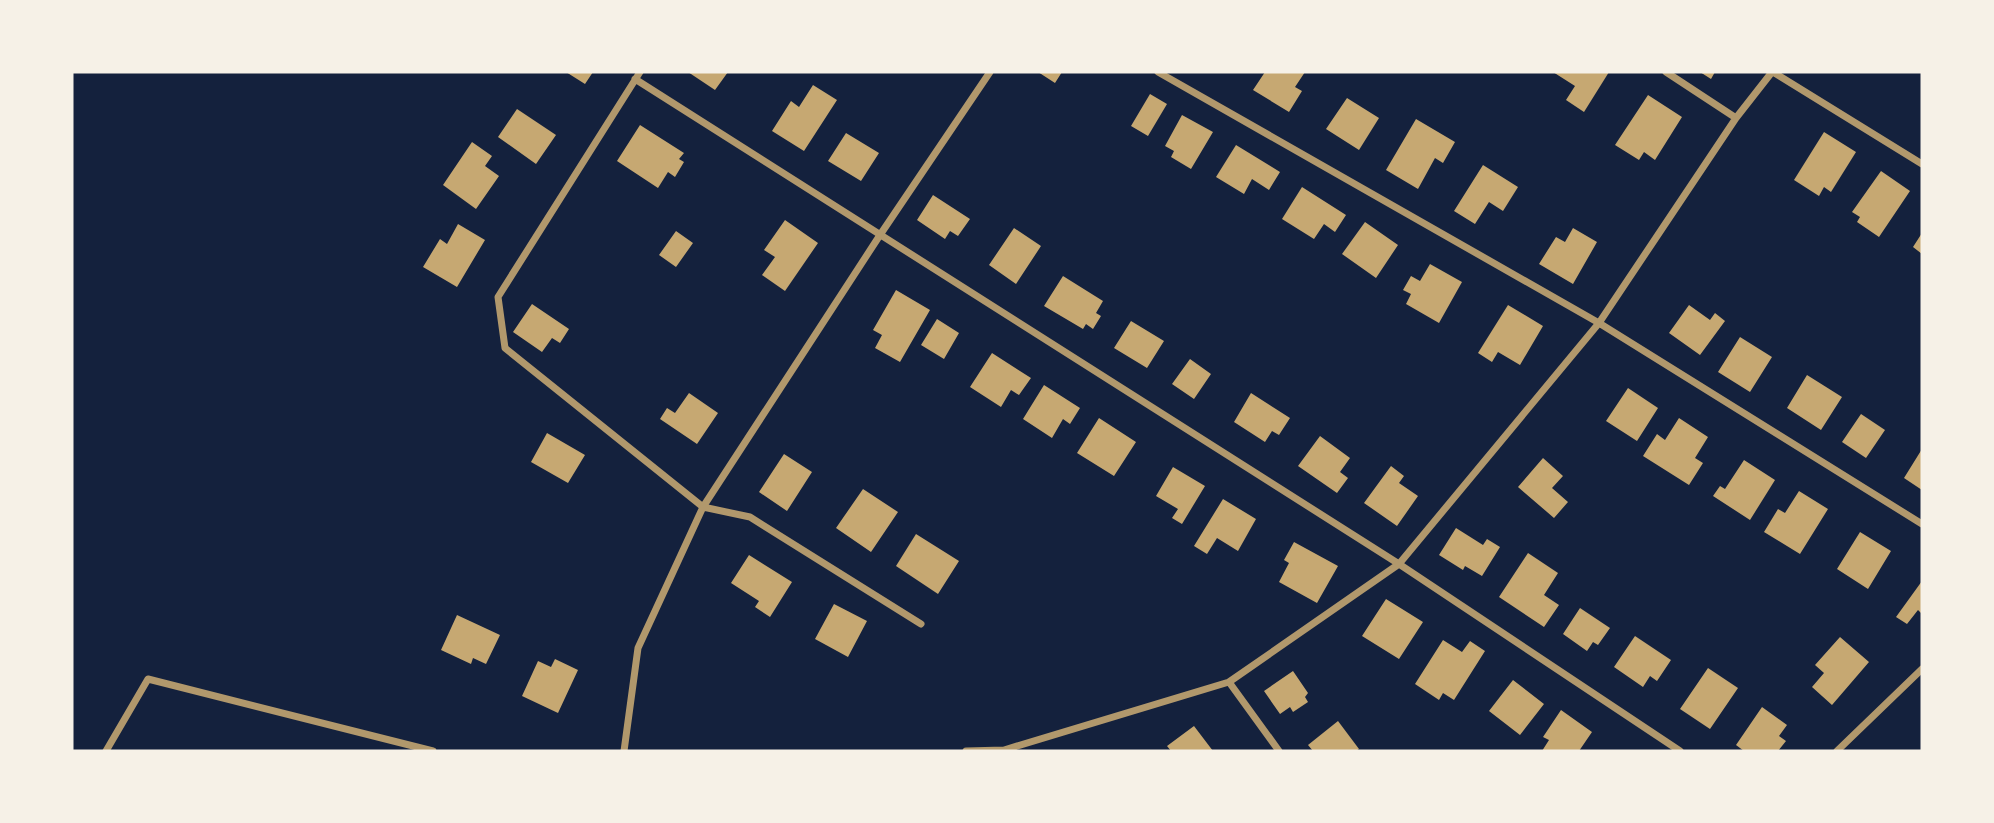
<svg xmlns="http://www.w3.org/2000/svg" width="1994" height="823" viewBox="0 0 1994 823" font-family="Inter,sans-serif">
<rect width="100%" height="100%" fill="#14213d"/>
<path fill="#c6a872" d="M566,72H593L585,84Z
M688,72H728L715,90Z
M1038,72H1062L1055,83Z
M1265,72H1305L1295,87L1302,91L1289,112L1253,90Z
M1553,72H1609L1584,112L1566,100L1575,86Z
M1700,72H1715L1711,79Z
M813,85L837,100L804,151L772,131L791,101L799,107Z
M1150,94L1167,104L1148,136L1131,126Z
M1648,95L1682,117L1655,160L1644,152L1639,160L1615,145Z
M1347,98L1379,118L1359,150L1326,129Z
M517,109L556,135L536,164L498,137Z
M1182,115L1213,132L1191,169L1171,157L1174,151L1165,146Z
M1416,119L1455,142L1443,163L1435,158L1418,189L1386,170Z
M640,125L684,153L679,159L684,162L675,177L668,172L658,188L617,161Z
M1824,132L1856,152L1831,192L1824,187L1819,196L1794,180Z
M846,133L879,153L861,181L828,161Z
M472,142L492,156L485,166L499,176L476,209L443,185Z
M1236,145L1280,172L1269,190L1252,179L1244,194L1216,177Z
M1483,165L1518,187L1503,211L1489,202L1475,224L1454,211Z
M1881,171L1910,191L1879,237L1857,222L1860,217L1852,212Z
M1302,187L1346,215L1335,232L1324,224L1314,239L1282,219Z
M933,195L970,219L958,236L950,231L945,239L917,220Z
M785,220L818,243L785,291L762,275L775,257L764,250Z
M1365,222L1398,245L1376,278L1342,254Z
M458,224L485,240L457,287L423,267L440,239L447,244Z
M1014,228L1041,246L1016,284L989,265Z
M1573,228L1597,242L1573,284L1539,264L1556,237L1565,242Z
M676,231L693,243L676,267L659,255Z
M1922,233V254L1913,247Z
M1430,264L1462,282L1439,323L1406,304L1411,294L1403,290L1411,276L1420,281Z
M1063,276L1103,301L1096,313L1101,316L1093,329L1086,324L1083,329L1044,306Z
M896,290L930,310L900,362L875,348L882,335L873,330Z
M532,304L569,329L560,343L552,338L542,352L513,332Z
M1508,305L1543,326L1520,365L1498,352L1492,362L1478,353Z
M1689,305L1710,320L1715,313L1725,321L1700,355L1669,333Z
M937,319L959,333L944,359L921,345Z
M1131,321L1164,341L1147,368L1114,348Z
M1740,337L1772,357L1750,392L1718,372Z
M992,353L1031,378L1019,395L1011,390L1001,407L970,387Z
M1190,359L1211,374L1194,399L1172,384Z
M1807,375L1842,397L1821,430L1787,408Z
M1044,385L1080,408L1070,424L1063,419L1052,438L1023,419Z
M1628,388L1658,408L1637,441L1606,421Z
M689,393L718,413L697,444L660,419L667,408L675,413Z
M1251,393L1290,418L1279,435L1272,431L1265,442L1234,422Z
M1861,414L1885,430L1866,458L1842,442Z
M1099,418L1136,442L1114,476L1077,453Z
M1679,418L1708,437L1695,458L1703,463L1689,485L1643,456L1657,434L1665,440Z
M547,433L585,455L568,483L531,462Z
M1320,436L1350,458L1340,472L1348,478L1337,493L1298,466Z
M1922,449V490L1904,478Z
M784,454L812,472L787,511L759,492Z
M1543,458L1563,476L1552,488L1568,502L1554,518L1518,487Z
M1744,460L1775,480L1750,520L1713,496L1720,486L1725,489Z
M1391,466L1404,476L1399,483L1418,496L1397,526L1364,503Z
M1173,467L1205,486L1182,524L1172,518L1178,509L1156,496Z
M863,489L898,512L871,552L836,528Z
M1799,491L1828,509L1800,554L1764,532L1778,509L1785,513Z
M1223,499L1256,519L1238,551L1217,538L1207,554L1194,546Z
M1456,528L1483,545L1487,539L1500,547L1482,576L1465,566L1463,570L1439,555Z
M1860,532L1891,551L1868,589L1837,569Z
M916,534L959,561L938,594L896,566Z
M1294,542L1338,566L1317,603L1279,582L1289,563L1284,560Z
M1528,553L1558,573L1544,595L1559,605L1544,627L1499,597Z
M749,555L792,582L770,617L755,607L759,601L731,583Z
M1922,581V614L1918,610L1907,624L1896,617Z
M1386,599L1423,622L1399,659L1362,636Z
M834,604L867,621L848,657L815,639Z
M1580,608L1610,628L1598,645L1593,642L1587,651L1563,634Z
M457,615L500,635L486,664L473,658L471,664L441,650Z
M1635,636L1671,660L1657,681L1650,676L1643,687L1614,667Z
M1840,637L1869,662L1832,705L1812,687L1824,673L1815,665Z
M1443,640L1462,652L1470,641L1485,651L1454,700L1443,693L1439,700L1415,684Z
M555,659L578,670L558,713L522,696L538,661L551,667Z
M1708,668L1738,688L1710,729L1680,709Z
M1293,671L1308,693L1305,697L1308,702L1293,712L1290,707L1280,714L1264,691Z
M1513,680L1544,704L1520,735L1489,711Z
M1762,707L1787,725L1779,736L1786,741L1778,751H1744L1736,745Z
M1561,710L1592,732L1579,751H1542L1549,740L1543,737Z
M1338,721L1359,749L1356,751H1313L1308,745Z
M1194,726L1213,751H1171L1167,746Z"/>
<g fill="none" stroke-linecap="round" stroke-linejoin="round">
<path stroke="#b1986c" stroke-width="7" d="M640,72L498,297L505,348L703,507L750,517L921,624
M1158,72L1599,323L1922,524
M1666,72L1736,118
M1773,72L1922,164
M635,79L1399,564L1680,751
M1229,682L1279,751
M106,751L148,679L433,751
M624,751L638,648L703,507L880,235L990,72
M966,751L1004,750L1229,682L1399,564L1599,323L1736,118L1772,72
M1837,751L1922,669"/>
</g>
<rect width="1994" height="823" fill="none" stroke="#f6f1e7" stroke-width="147"/>
</svg>
